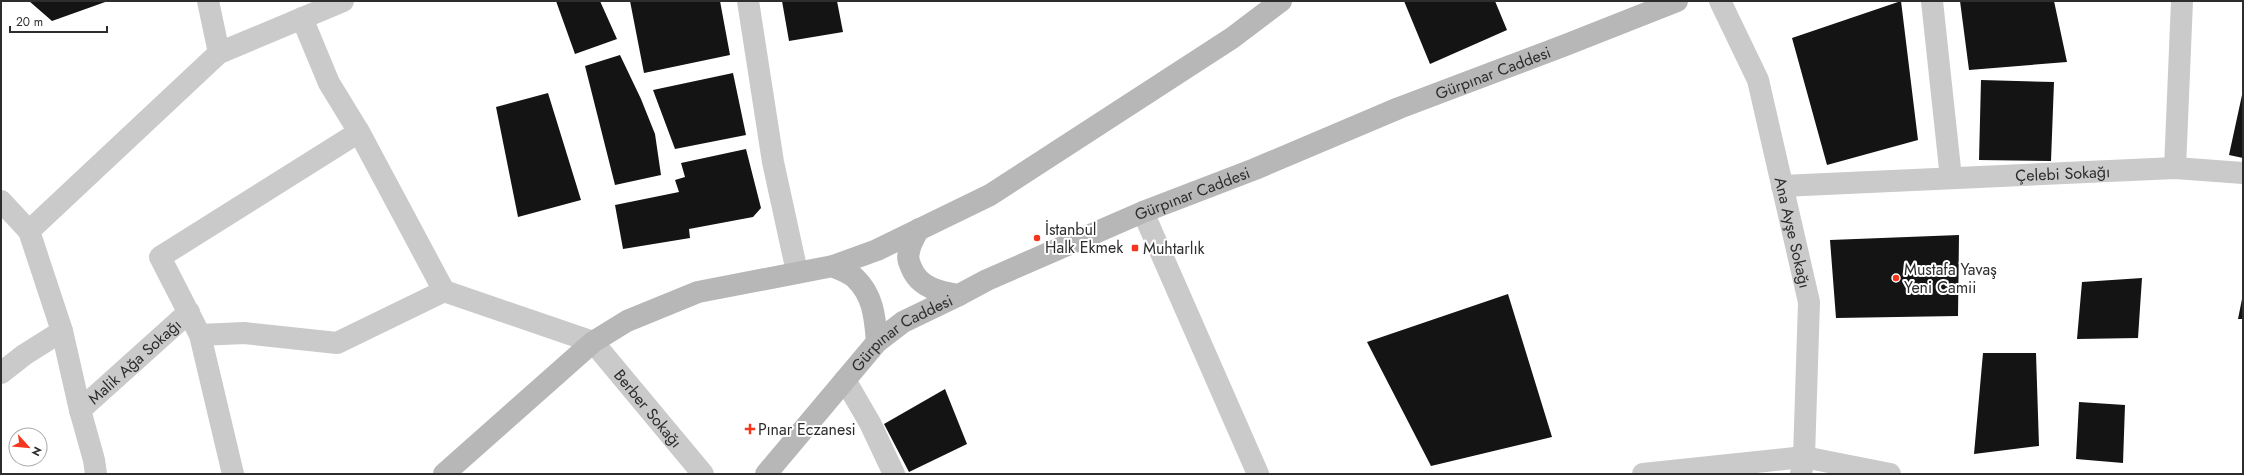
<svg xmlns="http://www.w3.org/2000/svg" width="2244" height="475" viewBox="0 0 2244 475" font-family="Jost,sans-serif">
<rect width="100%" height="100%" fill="#fff"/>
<path fill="#141414" d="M29,1H108L52,21Z
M556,1H600L617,39L575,54Z
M630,1H720L730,55L644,73Z
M782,1H837L843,32L789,41Z
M1404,1H1495L1507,30L1430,64Z
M1901,1L1918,140L1827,165L1792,38Z
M1960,1H2054L2067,62L1969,70Z
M620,55L641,99L655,134L661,175L615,185L585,66Z
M733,73L746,135L675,149L653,90Z
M1981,80L2054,82L2051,161L1979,160Z
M548,93L581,200L518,217L496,107Z
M2242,95H2243V158L2229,155Z
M746,149L761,208L753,217L689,229L690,238L623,249L615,205L679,192L675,180L685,177L681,163Z
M1959,235L1958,316L1836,318L1830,240Z
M2142,278L2138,338L2077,339L2082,282Z
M1508,294L1552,437L1431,466L1367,342Z
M2242,299H2243V319H2238Z
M1983,353H2036L2039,446L1974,454Z
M945,389L967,444L909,472L884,424Z
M2079,402L2125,405L2123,463L2076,459Z"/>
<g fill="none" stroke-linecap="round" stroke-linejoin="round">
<g stroke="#cacaca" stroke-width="22">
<path d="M208,1L219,53"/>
<path d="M748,1L773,162L797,272"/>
<path id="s1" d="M1720,1L1758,80L1809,302L1804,457L1801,474"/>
<path d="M1932,1L1951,178"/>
<path id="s2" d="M302,18L329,83L359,132L444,291L593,342L703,474"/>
<path d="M359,132L160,257L200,335L244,333L337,343L444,291"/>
<path d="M2175,168L2182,1"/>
<path id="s3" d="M1782,186L2175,168L2243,173"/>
<path d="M1,201L29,231"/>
<path d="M1143,212L1258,474"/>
<path d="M200,335L233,474"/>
<path d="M1,373L24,355L62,331"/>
<path d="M845,380L870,423L894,474"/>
<path id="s4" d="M80,410L189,312"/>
<path d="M96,474L94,460L80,410L62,331L29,231L219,53L343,1"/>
<path d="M1643,474L1804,457L1890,474"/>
</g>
<g stroke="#b7b7b7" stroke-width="22">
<path d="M919,229C915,236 910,244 909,252C907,258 909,262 911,267C919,288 940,292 959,295"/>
<path d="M833,266C840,270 850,273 855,278C874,296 875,319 877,342"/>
<path d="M444,474L593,342L627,321L698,292L833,266L877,250L990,195L1232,38L1281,1"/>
<path id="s5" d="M766,474L877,342L903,322L959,295L987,280L1143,212L1255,169L1399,108L1563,46L1677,1"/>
</g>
</g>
<g fill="#f6351d" stroke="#fff" stroke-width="1.5">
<circle cx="1037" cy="238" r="4"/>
<rect x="1131" y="244" width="8" height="8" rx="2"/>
<circle cx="1896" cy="278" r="4"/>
<path d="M748 423h4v4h4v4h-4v4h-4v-4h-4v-4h4z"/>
</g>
<g text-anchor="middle" stroke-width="4" stroke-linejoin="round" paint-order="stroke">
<g font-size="16" fill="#2d2d2d" stroke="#fff">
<text dy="6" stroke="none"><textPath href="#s5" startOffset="846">Gürpınar Caddesi</textPath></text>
<text dy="6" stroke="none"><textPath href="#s3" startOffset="281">Çelebi Sokağı</textPath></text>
<text dy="6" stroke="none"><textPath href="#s5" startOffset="522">Gürpınar Caddesi</textPath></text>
<text dy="6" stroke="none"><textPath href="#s1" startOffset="244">Ana Ayşe Sokağı</textPath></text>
<text dy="6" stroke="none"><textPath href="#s5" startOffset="198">Gürpınar Caddesi</textPath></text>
<text dy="6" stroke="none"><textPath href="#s4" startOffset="73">Malik Ağa Sokağı</textPath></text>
<text dy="6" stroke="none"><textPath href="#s2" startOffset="552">Berber Sokağı</textPath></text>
</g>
<g font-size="16" fill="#2d2d2d" stroke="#fff" text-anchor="start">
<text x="1045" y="235">İstanbul<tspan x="1045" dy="18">Halk Ekmek</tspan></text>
<text x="1143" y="254">Muhtarlık</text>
<text x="1904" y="275">Mustafa Yavaş<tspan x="1904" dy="18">Yeni Camii</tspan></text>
<text x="758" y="435">Pınar Eczanesi</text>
</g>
</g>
<rect width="2244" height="475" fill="none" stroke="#2d2d2d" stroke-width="4"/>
<g transform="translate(28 447) rotate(117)"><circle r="19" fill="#ffffff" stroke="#ababab"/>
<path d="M0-3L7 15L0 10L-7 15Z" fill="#f6351d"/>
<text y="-6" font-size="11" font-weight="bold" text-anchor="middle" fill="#2d2d2d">N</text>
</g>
<path d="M10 26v6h97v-6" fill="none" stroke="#2d2d2d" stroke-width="2"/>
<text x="16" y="26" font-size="12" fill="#2d2d2d" stroke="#ffffff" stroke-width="3" paint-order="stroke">20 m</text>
</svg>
